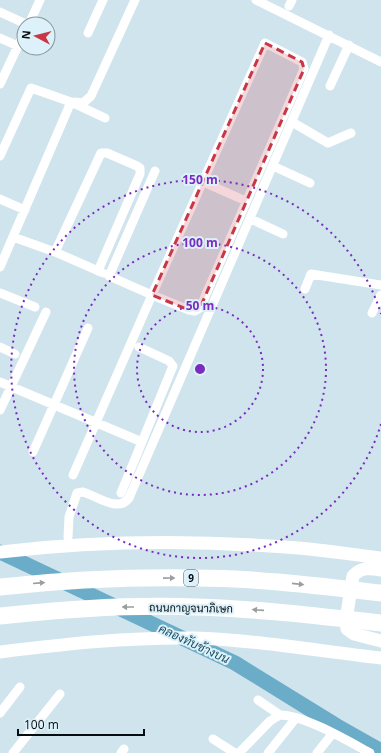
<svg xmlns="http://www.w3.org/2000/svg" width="381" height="753" viewBox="0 0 381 753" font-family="'Open Sans',Sarabun,sans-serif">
<rect width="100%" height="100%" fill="#cfe4ed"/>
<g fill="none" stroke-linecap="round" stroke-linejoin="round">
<path stroke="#6bacc8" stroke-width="15" d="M0,552L235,663L337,726L381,751"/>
<path stroke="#fff" stroke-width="9" d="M256,0L381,62
M289,6L292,0
M0,12L26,24
M29,24L40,0
M88,33L103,0
M0,38L18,46
M265,43L302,62L304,69L200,308L195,311L189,310L152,295Z
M0,84L24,33
M330,86L349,45
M75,102L83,103L91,96L135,0
M292,122L328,143L351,133
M0,156L31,88L71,102L105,118
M273,166L310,183
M203,182L246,201
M0,199L25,210
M251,219L283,234
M13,237L55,252L103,273
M55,252L101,153H107L137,166L140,168V174L98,271
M0,267L71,102
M305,289L311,274L381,285
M0,293L35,307
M372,313L381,295
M0,347L15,354
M139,347L169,361L173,366L142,442
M0,382L142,442L121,493
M0,410L46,312
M33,452L88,328
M73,475L152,295L109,276L155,171
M68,537L69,517L77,493L83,492C97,496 118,513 129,498L329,35
M258,700L280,715
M0,713L20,687
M213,739L235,753
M13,753L60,694
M121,753L124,749
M239,753L270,721L280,715C304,715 348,741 370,753
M268,753L296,718
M317,753L333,733"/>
<path stroke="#fff" stroke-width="13" d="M0,552C95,541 190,540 285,547C317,549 349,554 381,558
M381,570C370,568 361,567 353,576L346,620L347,629L354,634L381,641
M0,652C64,644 129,637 194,638C256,640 319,651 381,658"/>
<path stroke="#fff" stroke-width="17" d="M0,587C64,580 129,577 194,578C256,578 319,586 381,593
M0,616C65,609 131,604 197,607C259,609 320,616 381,623"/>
</g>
<defs><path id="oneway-solid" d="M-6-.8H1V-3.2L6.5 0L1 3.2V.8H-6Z"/></defs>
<g fill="#9b9e9f">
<use href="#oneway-solid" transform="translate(169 578) rotate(-1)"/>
<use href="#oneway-solid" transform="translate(39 583) rotate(-5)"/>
<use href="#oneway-solid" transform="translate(298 584) rotate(6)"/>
<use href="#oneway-solid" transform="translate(128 607) rotate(180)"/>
<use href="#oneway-solid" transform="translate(258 610) rotate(-176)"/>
</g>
<path fill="#c73748" fill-opacity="0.2" stroke="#c73748" stroke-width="3" stroke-dasharray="8 5" stroke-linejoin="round" d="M265,43L302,62L304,69L200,308L189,310L152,295Z"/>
<g fill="none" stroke="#7b2cbf" stroke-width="2" stroke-dasharray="2 4">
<circle cx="200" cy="369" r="63"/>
<circle cx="200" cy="369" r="126"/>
<path d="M381 424A189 189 0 1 1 381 314"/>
</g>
<g text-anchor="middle" stroke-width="4" stroke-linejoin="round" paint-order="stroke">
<rect fill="#dcf1fa" stroke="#465156" stroke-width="1" x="184" y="570" width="14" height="16" rx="3"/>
<g font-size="10" font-weight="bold" fill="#060d10">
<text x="191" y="582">9</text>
</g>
<g font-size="11" fill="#060d10" stroke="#dcf1fa">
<text transform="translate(191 608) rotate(1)" y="4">ถนนกาญจนาภิเษก</text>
</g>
<g font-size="12" font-style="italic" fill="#174e62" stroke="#dcf1fa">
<text transform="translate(194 644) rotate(25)" y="4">คลองทับช้างบน</text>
</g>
</g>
<circle cx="200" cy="369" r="6" fill="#7b2cbf" stroke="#dcf1fa" stroke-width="2"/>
<g font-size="12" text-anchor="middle" font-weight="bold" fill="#7b2cbf" stroke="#dcf1fa" stroke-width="4" stroke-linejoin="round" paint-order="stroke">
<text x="200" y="184">150 m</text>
<text x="200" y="247">100 m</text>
<text x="200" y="310">50 m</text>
</g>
<g transform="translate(36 36) rotate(277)"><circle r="19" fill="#dcf1fa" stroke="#86969c"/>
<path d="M0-3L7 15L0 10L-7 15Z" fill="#c73748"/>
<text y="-6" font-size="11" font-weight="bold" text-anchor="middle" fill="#060d10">N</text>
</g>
<path d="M18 729v6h126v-6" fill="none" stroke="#060d10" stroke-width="2"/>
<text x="24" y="729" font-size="12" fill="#060d10" stroke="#dcf1fa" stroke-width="3" paint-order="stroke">100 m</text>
</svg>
